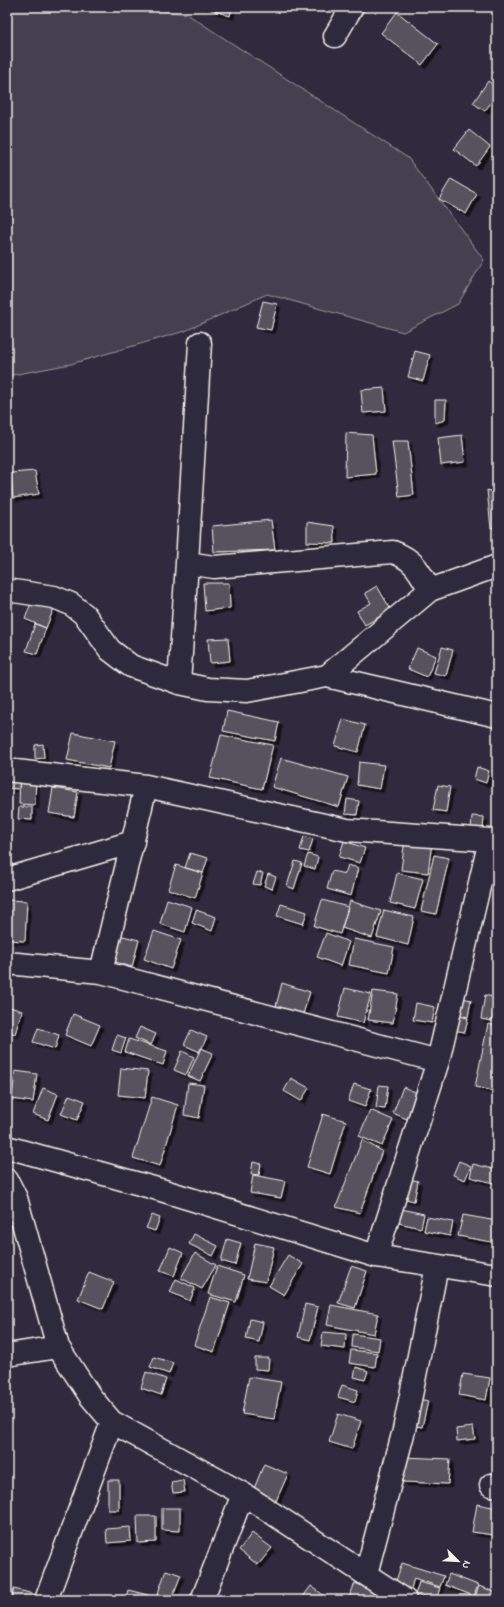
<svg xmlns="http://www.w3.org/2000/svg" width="504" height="1607" viewBox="0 0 504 1607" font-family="'Indie Flower',sans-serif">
<defs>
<filter id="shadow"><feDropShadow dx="3.5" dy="3.5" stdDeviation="0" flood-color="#0009"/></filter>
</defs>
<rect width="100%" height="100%" fill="#2f2a3d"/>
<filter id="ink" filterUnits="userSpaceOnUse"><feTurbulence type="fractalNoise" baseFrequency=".025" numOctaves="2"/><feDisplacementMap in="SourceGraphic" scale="8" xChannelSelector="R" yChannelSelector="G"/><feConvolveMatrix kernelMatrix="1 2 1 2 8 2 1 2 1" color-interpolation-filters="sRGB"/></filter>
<g filter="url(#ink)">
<path fill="#454050" stroke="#9c989c" d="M7,7H129L187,14L408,158L484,260L458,304L403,332L267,294L185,331L71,364L7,376Z"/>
<path fill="#56525f" stroke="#f4f1e8" filter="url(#shadow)" d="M203,7H232L230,16Z
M397,12L438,44L422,65L381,33Z
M488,81L497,88V94L485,111L473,103Z
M469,130L490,147L476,166L454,149Z
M451,179L477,194L466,214L439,199Z
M263,301L277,304L271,330L256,327Z
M415,351L430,355L423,381L408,377Z
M384,388L386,411L363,413L361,390Z
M435,400H446L445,420L435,423Z
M346,433L372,435L376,474L345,477Z
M462,435L465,462L441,465L438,438Z
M392,441H408L414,495L399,497Z
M35,471L39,494L13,498L11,473Z
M487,490L497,493V527L491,528Z
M271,520L275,550L214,552L212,526Z
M307,522L334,526L335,543L307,542Z
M203,583H229L230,608L205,611Z
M377,586L391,610L365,625L357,611L371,603L365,593Z
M32,600L54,608L46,628L25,619Z
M35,624L46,628L37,654L26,651Z
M228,638L230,661L210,663L208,639Z
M442,647L453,650L446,676L434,673Z
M417,648L436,656L427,677L408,669Z
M227,711L279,722L275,741L223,731Z
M343,719L365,725L358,752L335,746Z
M73,733L115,741L109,768L67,760Z
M221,735L273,745L262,789L210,778Z
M43,744L44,758L35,759V745Z
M281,758L348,777L339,807L272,787Z
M359,762L384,765L380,789L357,785Z
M477,767L489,771L486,783L474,779Z
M7,773L20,774L19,789L7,788Z
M20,774L36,775L35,805L19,804Z
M438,785L450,787L446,812L433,810Z
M53,788L78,792L74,817L49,813Z
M347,799L359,801L357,815L345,814Z
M19,807H32V820L18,819Z
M472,816L484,817L483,830L471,829Z
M304,836L313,839L309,852L300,850Z
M405,838L432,842L428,873L401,870Z
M344,841L365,848L360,863L339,857Z
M190,853L208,858L203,873L185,868Z
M308,854L318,857L315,869L304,866Z
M434,855L449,858L436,914L421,911Z
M295,861L302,863L294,889L287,886Z
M176,865L203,873L195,898L168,889Z
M348,865L358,868L351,896L327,889L332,871L345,874Z
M257,872L263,873L260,885L253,884Z
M397,873L423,879L415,909L390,903Z
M268,874L276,877L272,889L264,886Z
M167,899L192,907L185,932L160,924Z
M8,900L27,901L25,941L7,940Z
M322,900L348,907L340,934L314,926Z
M350,901L381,911L372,938L342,928Z
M281,904L307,912L303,924L277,916Z
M196,910L216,917L212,931L192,923Z
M384,910L414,917L408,945L377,937Z
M154,931L181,940L171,969L144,959Z
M326,933L349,942L341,966L317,957Z
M115,934L139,940L132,967L108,960Z
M354,939L394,947L389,973L349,965Z
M282,983L310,992L303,1014L276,1006Z
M345,988L371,994L363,1023L338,1017Z
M373,991L398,994L393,1023L368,1020Z
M485,995L496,998L492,1021L481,1019Z
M459,997L471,1000L468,1017L455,1014Z
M416,1003L435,1007L432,1023L413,1020Z
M7,1006L22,1011L15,1034L7,1031Z
M73,1014L100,1025L91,1046L65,1035Z
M454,1015L468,1018L465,1032L452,1030Z
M488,1024L497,1026V1092L475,1087Z
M140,1027L156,1034L151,1045L135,1038Z
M38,1028L59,1035L55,1049L33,1042Z
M191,1030L207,1037L200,1052L184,1045Z
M117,1035L126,1038L121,1053L112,1050Z
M129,1039L167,1051L163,1065L125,1052Z
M201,1048L213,1053L200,1081L188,1076Z
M182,1051L194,1057L186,1075L174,1070Z
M121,1068L148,1071L145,1098L118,1095Z
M15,1071L37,1074L33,1102L12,1099Z
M291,1078L309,1088L301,1101L284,1091Z
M188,1083L204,1085L199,1118L184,1115Z
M354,1084L371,1089L365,1107L348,1101Z
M379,1085L388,1086L385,1109L376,1108Z
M403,1087L420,1094L409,1120L393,1113Z
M43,1088L58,1094L48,1120L33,1114Z
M69,1095L85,1101L77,1120L61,1114Z
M152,1097L178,1105L160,1166L133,1158Z
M370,1110L393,1120L382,1146L359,1136Z
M323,1114L346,1121L330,1174L307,1167Z
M362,1140L382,1151L360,1213L336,1207Z
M459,1161L471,1166L465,1180L453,1175Z
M253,1162L261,1164L259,1175L251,1174Z
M473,1164L497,1170V1184L470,1177Z
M253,1175L285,1181L281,1198L250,1193Z
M403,1178L418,1181L414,1201L398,1197Z
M7,1202L16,1205L8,1236H7Z
M397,1208L424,1214L421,1228L394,1222Z
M152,1215L160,1218L155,1231L146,1228Z
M463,1215L497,1221V1243L458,1236Z
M427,1217L453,1222L450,1236L424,1231Z
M194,1234L218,1246L213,1256L189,1244Z
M227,1239L241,1243L235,1265L221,1261Z
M255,1243L274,1247L266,1282L247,1279Z
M170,1247L183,1253L174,1276L160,1271Z
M195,1253L216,1265L202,1289L181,1278Z
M288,1255L303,1264L284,1295L269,1286Z
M217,1266L244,1275L236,1302L208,1294Z
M351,1266L367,1271L355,1308L338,1303Z
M89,1272L114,1282L103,1309L78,1299Z
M176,1279L195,1288L190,1301L170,1292Z
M210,1297L230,1303L214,1352L194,1345Z
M305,1304L318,1307L310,1340L298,1337Z
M331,1305L378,1314L374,1334L327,1325Z
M250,1319L263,1322L259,1342L246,1339Z
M323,1332L346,1334L345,1349L321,1346Z
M353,1334L380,1338L378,1351L352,1347Z
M351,1350L377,1353L375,1367L349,1363Z
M154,1357L173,1363L169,1374L150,1367Z
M255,1358H269L268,1370L255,1369Z
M356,1367L368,1371L365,1380L354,1377Z
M146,1372L166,1379L161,1395L141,1388Z
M463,1374L490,1378L486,1400L459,1395Z
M249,1377L281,1382L274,1419L242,1414Z
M342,1385L358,1390L355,1402L338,1397Z
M415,1398L428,1401L422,1427L409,1425Z
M338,1414L361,1421L352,1449L329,1442Z
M7,1420H9L8,1470H7Z
M473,1427L475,1439L457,1441L456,1429Z
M404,1457L450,1459L448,1484L403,1482Z
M264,1464L288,1474L276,1501L253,1491Z
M108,1480H119V1510H108Z
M183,1480L185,1492L173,1493L171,1482Z
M477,1504L497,1508L494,1535L472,1532Z
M162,1508H180V1531L162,1530Z
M137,1516H156V1542L138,1543Z
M130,1527L131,1541L107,1543L106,1529Z
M252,1533L272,1548L258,1565L239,1550Z
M402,1563L444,1576L440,1587L414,1578L410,1592L394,1587Z
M166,1570L181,1575L171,1600L157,1596Z
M449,1574L478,1585L474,1596L445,1585Z
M419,1582L440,1588L436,1600L415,1595Z
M355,1583L376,1592L372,1600H348Z
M311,1586L330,1600H306L302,1598Z
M479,1586L497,1593V1600H474Z
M14,1589L45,1597L44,1600H11Z
M128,1590L148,1595L147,1600H125Z"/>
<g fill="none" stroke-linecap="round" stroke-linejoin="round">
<g stroke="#f4f1e8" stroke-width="25">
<path id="minor" d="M335,36L352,7
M200,343L187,563L214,567L393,552C415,560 419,571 430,590
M7,590L54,597L71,604L85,615L110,650L131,666L179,683L208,689L247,691L327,676L497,716
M327,676L430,590L497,566
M179,683L187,563
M7,770L146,786L347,830L490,840L438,1061L376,1256
M7,879L133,842
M7,963L101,972L438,1061
M101,972L146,786
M7,1147L161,1190L376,1256L497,1275
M7,1180L16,1198L58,1347L90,1396L112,1422L243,1494L405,1600
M7,1355L58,1347
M491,1485L497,1486
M366,1574L404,1430L437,1266
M46,1600L112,1422
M202,1600L243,1494"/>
</g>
<use href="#minor" stroke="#2f2a3d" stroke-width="22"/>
</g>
</g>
<rect width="504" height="1607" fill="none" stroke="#2f2a3d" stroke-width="24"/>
<rect x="12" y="12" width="480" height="1583" fill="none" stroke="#f4f1e8" stroke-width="1.5" filter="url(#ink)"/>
<g transform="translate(458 1561) rotate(114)" stroke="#2f2a3d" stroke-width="3" paint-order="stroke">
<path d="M0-3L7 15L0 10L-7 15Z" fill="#f4f1e8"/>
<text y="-6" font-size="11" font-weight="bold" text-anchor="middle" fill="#f4f1e8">N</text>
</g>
</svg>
